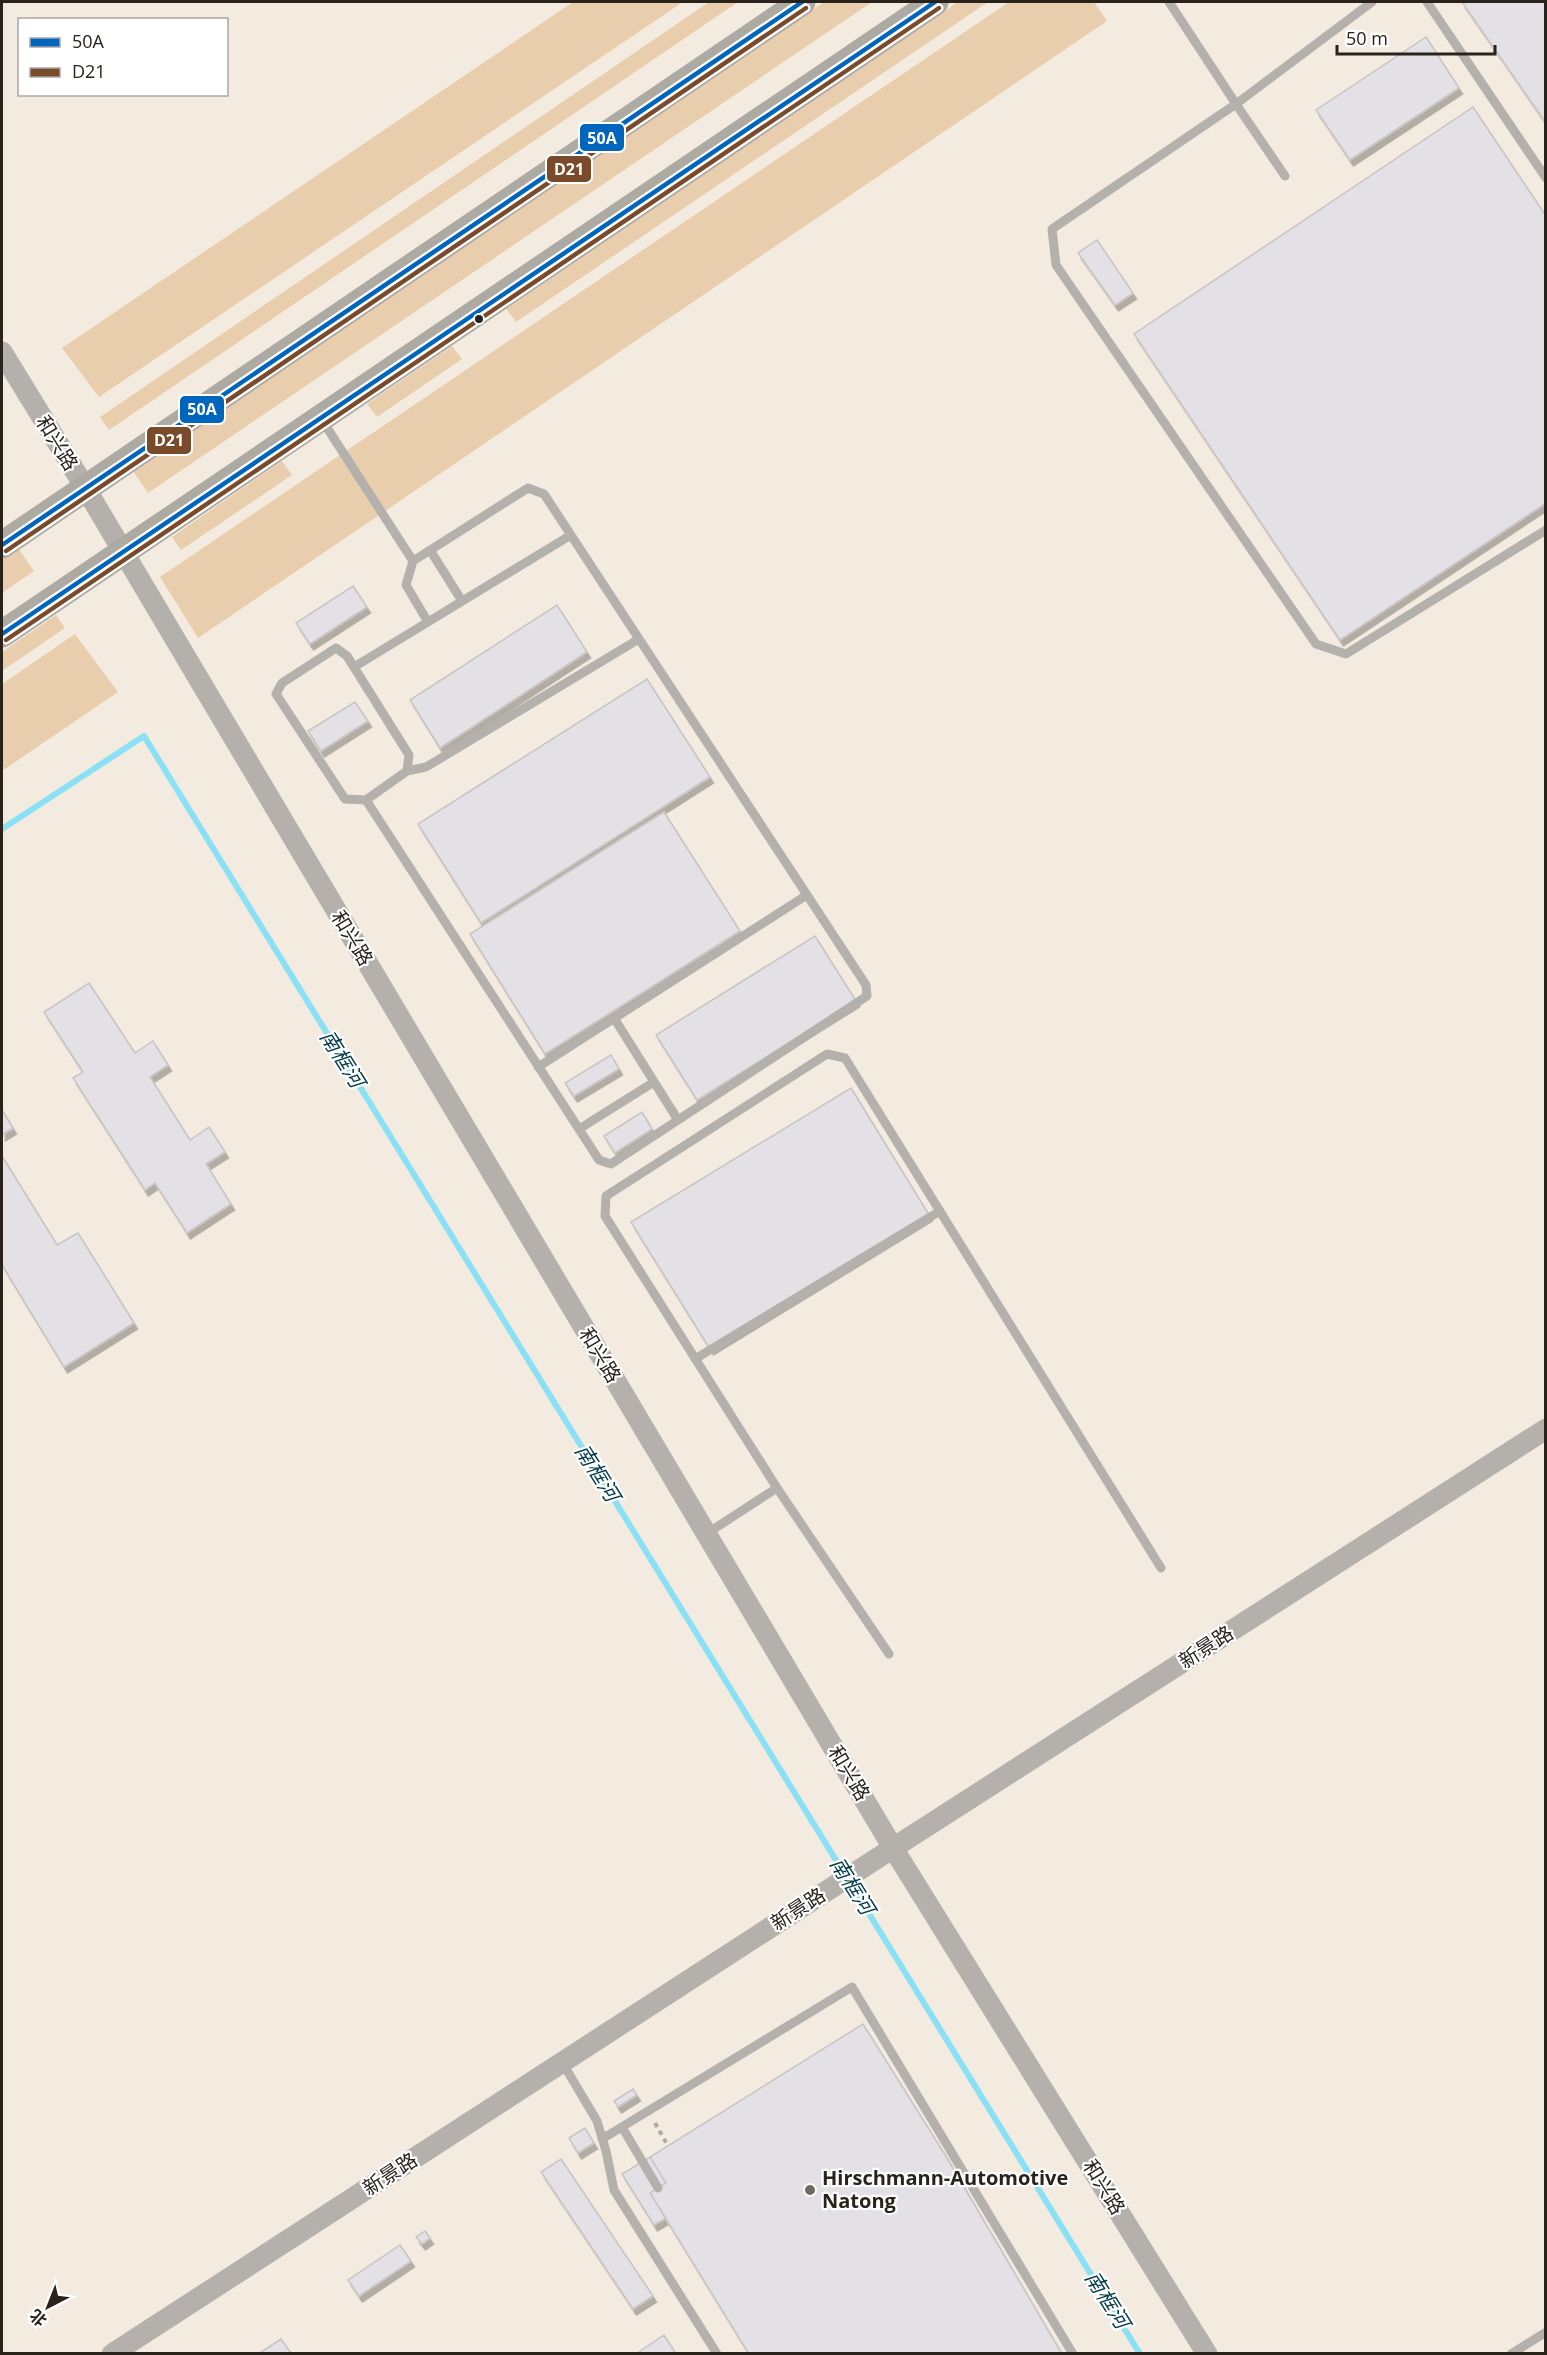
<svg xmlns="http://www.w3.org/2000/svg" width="1547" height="2355" viewBox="0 0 1547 2355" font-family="'Open Sans','Noto Sans SC',sans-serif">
<defs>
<filter id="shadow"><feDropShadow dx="3.5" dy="6" stdDeviation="0" flood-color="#0004"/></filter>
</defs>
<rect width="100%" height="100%" fill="#f4ebe0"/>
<path fill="#e8cead" d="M573,2H683L99,397L62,348Z
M709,2H738L109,430L100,417Z
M824,2H872L148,493L133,471Z
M958,2H988L516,322L506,309Z
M1009,2H1094L1107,21L198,638L160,577Z
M452,346L462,359L377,417L367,404Z
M282,461L292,475L181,550L172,537Z
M18,548L34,571L2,593V560Z
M56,615L65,628L2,671V652Z
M75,634L118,692L2,771V684Z"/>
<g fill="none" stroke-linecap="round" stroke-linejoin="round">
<path stroke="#8ae0f4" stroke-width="6" d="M2,829L144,736L1140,2354"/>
</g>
<path fill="#e4e1e6" stroke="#c8c4c4" stroke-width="1.5" filter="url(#shadow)" d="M1462,2H1546V123Z
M1426,37L1459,88L1350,160L1316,110Z
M1473,107L1546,216V503L1340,640L1134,334Z
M1097,240L1133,293L1115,305L1078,253Z
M353,586L367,607L310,644L296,623Z
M557,605L587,652L440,748L410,700Z
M647,679L710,777L481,923L418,824Z
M355,702L368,721L321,751L308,731Z
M664,812L740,931L545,1054L470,934Z
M815,936L856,1001L697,1100L656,1035Z
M89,983L135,1053L153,1041L168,1065L150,1077L190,1140L209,1127L225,1152L206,1164L231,1204L187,1233L155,1183L145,1190L73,1078L83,1072L44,1012Z
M611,1055L619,1069L574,1096L565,1083Z
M851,1088L929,1215L710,1349L631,1222Z
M2,1110L13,1128L2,1135Z
M642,1112L652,1129L615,1153L604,1136Z
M2,1156L57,1245L78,1233L134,1323L64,1367L2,1265Z
M863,2024L947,2158L1062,2354H749L650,2193L666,2183L650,2157Z
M633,2089L637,2095L618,2107L614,2101Z
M585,2128L594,2143L578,2153L569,2138Z
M650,2157L666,2183L650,2193L666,2218L654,2225L622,2174Z
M561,2159L653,2296L633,2309L541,2172Z
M425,2231L430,2238L422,2244L416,2237Z
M400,2245L411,2261L359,2296L348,2280Z
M664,2335L676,2354H636Z
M281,2339L291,2353L258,2354Z"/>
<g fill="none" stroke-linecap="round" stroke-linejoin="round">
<path stroke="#adaaa5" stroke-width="4" stroke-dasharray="4.5 4.5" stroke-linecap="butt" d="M655,2123L668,2146"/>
<path stroke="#b4b1ad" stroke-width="9" d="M1169,2L1236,104L1052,229L1056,265L1316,644L1346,654L1546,530
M1427,2L1546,178
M1285,176L1236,104L1372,2
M322,420L413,561L528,488L544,494L866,985L867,996L611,1164L599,1160L366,800L345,799L276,694L282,683L336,648L347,656L409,755L407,771L366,800
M430,550L462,601
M413,561L406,585L428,622
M354,667L571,535
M407,771L426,767L639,639
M614,1018L678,1120
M538,1067L807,895
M579,1129L654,1082
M695,1359L940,1211
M706,1534L777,1488
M889,1654L777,1488L605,1216L606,1196L827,1054L845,1058L1161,1568
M562,2062L597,2121L606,2151L614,2190L717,2354
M622,2127L658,2188
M602,2139L852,1987L1073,2354
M1511,2354L1546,2332"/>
<path stroke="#b4b1ad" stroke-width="21" d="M2,352L86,489L893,1848L1207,2354
M112,2354L893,1848L1546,1429"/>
<path stroke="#adaaa4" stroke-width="27" d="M2,545L802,2
M2,634L935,2"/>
<g stroke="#fff" stroke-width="9">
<path id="bus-1" d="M2,545L802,2
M2,634L935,2"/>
</g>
<g stroke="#fff" stroke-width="9">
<path id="bus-2" d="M6,551L806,8
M6,640L939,8"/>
</g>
<use href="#bus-1" stroke="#0065bd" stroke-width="4.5"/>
<use href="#bus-2" stroke="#7a4b2a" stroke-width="4.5"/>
</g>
<circle fill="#29231c" stroke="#fff" stroke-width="2" cx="479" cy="319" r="5"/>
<circle fill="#706961" stroke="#fff" stroke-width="2" cx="810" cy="2190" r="6"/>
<g text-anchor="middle" stroke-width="4.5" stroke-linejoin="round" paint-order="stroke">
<g font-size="20" fill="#29231c" stroke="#fff">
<text transform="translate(57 443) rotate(58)" y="7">和兴路</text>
<text transform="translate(352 938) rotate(59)" y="7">和兴路</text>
<text transform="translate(600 1355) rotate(59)" y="7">和兴路</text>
<text transform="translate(1206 1647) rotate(-33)" y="7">新景路</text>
<text transform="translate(849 1773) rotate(59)" y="7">和兴路</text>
<text transform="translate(798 1909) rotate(-33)" y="7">新景路</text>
<text transform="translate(390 2174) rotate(-33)" y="7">新景路</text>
<text transform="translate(1104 2187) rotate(58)" y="7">和兴路</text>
</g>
<g font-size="20" font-weight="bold" fill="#29231c" stroke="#fff" text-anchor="start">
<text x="822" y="2185">Hirschmann-Automotive<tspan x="822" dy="23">Natong</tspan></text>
</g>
<g font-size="21" font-style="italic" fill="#003b48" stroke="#fff">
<text transform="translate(342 1059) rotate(58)" y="7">南框河</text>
<text transform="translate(597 1473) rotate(58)" y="7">南框河</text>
<text transform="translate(852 1886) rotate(58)" y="7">南框河</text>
<text transform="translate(1107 2300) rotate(58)" y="7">南框河</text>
</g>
</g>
<g stroke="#fff" stroke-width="2">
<rect x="579" y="123" width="46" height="29" rx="6" fill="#0065bd"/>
<rect x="546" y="155" width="46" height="28" rx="6" fill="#7a4b2a"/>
<rect x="179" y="395" width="46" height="29" rx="6" fill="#0065bd"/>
<rect x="146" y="426" width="46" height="29" rx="6" fill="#7a4b2a"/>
</g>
<g font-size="16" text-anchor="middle" font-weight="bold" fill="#fff">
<text x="602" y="144">50A</text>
<text x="569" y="175">D21</text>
<text x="202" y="415">50A</text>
<text x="169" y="446">D21</text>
</g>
<rect width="1547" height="2355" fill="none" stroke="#29231c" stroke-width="6"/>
<rect x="18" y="18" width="210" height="78" fill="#ffffff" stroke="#a9a7a4" stroke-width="1.5"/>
<rect x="30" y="38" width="30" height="9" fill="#0065bd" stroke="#a9a7a4" stroke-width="1.5"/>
<text x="72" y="48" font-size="18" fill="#29231c">50A</text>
<rect x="30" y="68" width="30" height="9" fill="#7a4b2a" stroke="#a9a7a4" stroke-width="1.5"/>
<text x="72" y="78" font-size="18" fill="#29231c">D21</text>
<g transform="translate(48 2307) rotate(222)" stroke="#ffffff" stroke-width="4.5" paint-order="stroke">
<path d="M0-4.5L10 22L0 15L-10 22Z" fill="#29231c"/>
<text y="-9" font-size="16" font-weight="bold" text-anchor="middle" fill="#29231c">北</text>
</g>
<path d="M1337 45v9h158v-9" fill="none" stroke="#29231c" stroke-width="3"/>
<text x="1346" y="45" font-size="18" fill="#29231c" stroke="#ffffff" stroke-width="4.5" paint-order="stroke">50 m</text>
</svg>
